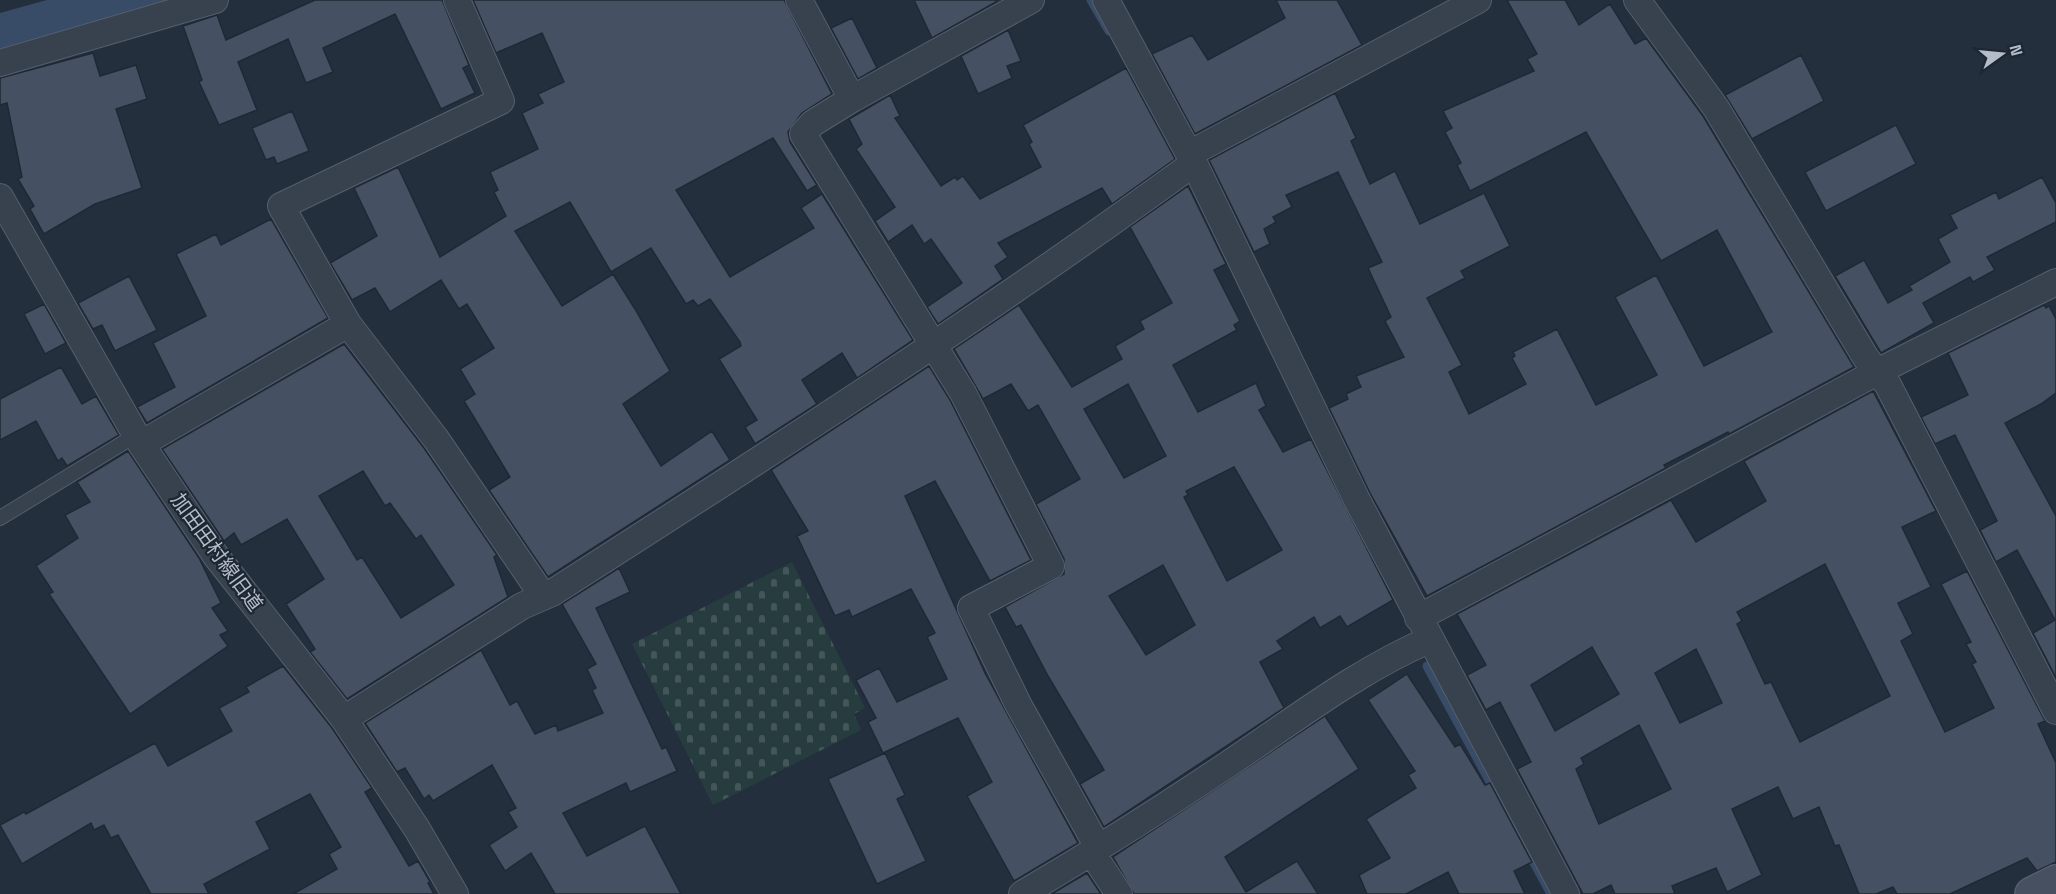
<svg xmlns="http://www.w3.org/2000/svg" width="2056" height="894" viewBox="0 0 2056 894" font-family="'Space Grotesk','Noto Sans JP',sans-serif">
<defs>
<pattern id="cemetery-stones" width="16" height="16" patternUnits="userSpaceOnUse" patternTransform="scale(1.5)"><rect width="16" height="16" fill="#263c3f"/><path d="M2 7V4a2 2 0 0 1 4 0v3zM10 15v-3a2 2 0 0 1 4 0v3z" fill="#435659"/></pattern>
</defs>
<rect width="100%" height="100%" fill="#242f3e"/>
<path fill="url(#cemetery-stones)" d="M792,562L865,708L854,714L861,730L713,805L632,644Z"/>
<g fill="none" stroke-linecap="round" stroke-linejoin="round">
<path stroke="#394c67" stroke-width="9" d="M1091,0L1109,31
M1427,666L1551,894"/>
<path stroke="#394c67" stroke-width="56" d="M0,42L152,0"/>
</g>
<path fill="#455162" stroke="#1f2835" stroke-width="1.5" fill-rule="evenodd" d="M315,0H442L469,65L463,68L475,93L441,109L395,14L323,48L333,72L306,83L288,39L238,62L257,110L219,125L199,82L202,80L183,26L217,15L226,40Z
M473,0H784L832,94L802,113L788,132L790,142L817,185L807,191L773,138L676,190L730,277L814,228L801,208L822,194L913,340L857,378L842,353L802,380L817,404L755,444L745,427L757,420L719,359L741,346L740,342L710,299L698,306L693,300L686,304L651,248L611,272L570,202L515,231L562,306L613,274L635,309L670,371L623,404L661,466L712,431L730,460L548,577L489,490L510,477L464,401L475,394L460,369L494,348L467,304L459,309L441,280L390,312L375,288L352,300L330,263L377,236L354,188L398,167L440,257L506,216L494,192L498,190L490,172L538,149L522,113L543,103L538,94L564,82L542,33L496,53Z
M914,0H995L996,2L932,38Z
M1276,0H1337L1362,45L1195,134L1152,54L1192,35L1208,60L1285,18Z
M1507,0H1565L1579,25L1610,4L1635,44L1646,38L1703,116L1854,367L1729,434L1728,432L1664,465L1666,468L1427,596L1370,493L1329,408L1348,399L1346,394L1361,387L1356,376L1404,357L1385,321L1391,317L1368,268L1382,262L1338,172L1286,195L1292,207L1273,217L1276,222L1264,229L1270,244L1254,252L1209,160L1335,93L1356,138L1351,141L1370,184L1395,171L1420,224L1484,193L1510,246L1461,271L1465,278L1427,298L1462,365L1449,372L1469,414L1526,384L1512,358L1515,356L1513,352L1557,329L1596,405L1657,375L1615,297L1656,275L1704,366L1772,332L1717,230L1661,261L1586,132L1470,191L1457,165L1461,163L1445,132L1452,128L1443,111L1534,71L1527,59L1537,54Z
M852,18L877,68L858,79L831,28Z
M1008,30L1021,61L1007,66L1012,78L978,94L961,56Z
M93,53L100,76L136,65L147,99L116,109L142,188L95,204L44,234L30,209L34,206L18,179L22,177L7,103L0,105V78Z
M1801,55L1824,101L1752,139L1725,95Z
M1126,68L1175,159L1112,204L1102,188L998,243L1008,257L995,266L1003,279L938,324L927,307L962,283L931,239L924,244L912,225L888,242L875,221L895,207L856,149L862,144L849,119L890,95L900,116L895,118L941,186L955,177L957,180L963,176L980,199L1041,167L1029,144L1032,142L1023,125Z
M292,111L309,151L277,164L274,157L266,160L252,128Z
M1896,125L1916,164L1826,211L1805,172Z
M2042,177L2056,203V222L1987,257L1995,270L1973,282L1970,277L1923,303L1934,323L1881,353L1835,276L1864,260L1888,303L1912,290L1909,286L1950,262L1938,239L1957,228L1950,215L1996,192L1999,199Z
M1188,186L1226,264L1214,270L1240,321L1234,325L1237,330L1173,365L1198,412L1256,383L1266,406L1259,410L1283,452L1311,439L1393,600L1347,627L1340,616L1320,628L1314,617L1277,641L1283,649L1260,662L1284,708L1104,827L1080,784L1104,770L1048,676L1021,625L1016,627L1005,607L1064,574V559L1036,504L1080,479L1038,405L1028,411L1011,384L983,399L954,349L1019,305L1072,387L1122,359L1115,346L1144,329L1140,321L1172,303L1130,227ZM1128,384L1166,456L1124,478L1084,409ZM1234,467L1282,550L1227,581L1184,497L1188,495L1186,491ZM1163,565L1195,625L1146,655L1109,596Z
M271,219L328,318L147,423L137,407L175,387L153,343L206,316L176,254L216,234L221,245Z
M129,276L157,330L115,351L102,325L93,329L78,303Z
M44,304L66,343L45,354L24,314Z
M2044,305L2046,308L2049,306L2056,319V393L2041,404L2005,423L2056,516V678L2033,633L2055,620L2017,550L1996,562L1980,530L1997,521L1955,435L1935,444L1921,417L1968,395L1948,353Z
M344,344L424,448L497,555L494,557L508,597L347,699L310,652L315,649L286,604L324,579L287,519L241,545L234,533L224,541L162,449ZM363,471L385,506L390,503L416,539L421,535L454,585L401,618L362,557L357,560L319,496Z
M929,366L950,400L1031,560L990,581L935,481L905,496L985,673L1078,843L1014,881L967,796L992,782L958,718L883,753L868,722L876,718L856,680L879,668L897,702L947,679L927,637L935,633L911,589L852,617L849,610L835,616L797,536L808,531L771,470Z
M61,367L82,404L96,396L119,435L67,466L62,458L58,461L36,421L0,440V399Z
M1873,391L1936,511L1902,527L1931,587L1898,603L1913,634L1901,641L1945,732L1994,708L1972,664L1976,662L1966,644L1971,642L1941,584L1967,571L2045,721L2038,724L2056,763V862L2037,871L2027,858L1950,894H1897L1893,887L1876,894H1859L1839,845L1835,846L1819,807L1793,819L1778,787L1732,809L1762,875L1727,892L1716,868L1672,886L1675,894H1615L1611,885L1593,894H1583L1517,769L1531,762L1500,702L1486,710L1467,675L1486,665L1457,614L1671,500L1696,542L1766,501L1744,461ZM1825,564L1890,696L1800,742L1771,682L1765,684L1737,624L1742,621L1737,612ZM1592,647L1619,694L1555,731L1531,685ZM1696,649L1722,703L1680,723L1655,673ZM1639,725L1671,789L1599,824L1576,769L1584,764L1581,758Z
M128,451L199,558L221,603L212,608L228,631L220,635L228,646L130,714L49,594L53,592L36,566L78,538L65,515L90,502L77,482Z
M619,568L630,592L596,608L662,749L666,747L677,771L630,792L626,783L563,813L587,856L645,826L681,894H555L531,853L505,871L489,845L517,827L508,812L516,808L492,765L433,801L429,795L424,799L405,768L397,772L365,723L481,650L510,705L517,701L535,734L556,725L558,731L603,713L592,690L596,688L587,669L596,664L562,604Z
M283,666L332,728L372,788L365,792L409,866L418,861L430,882L428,883L434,894H293L337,869L329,854L341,847L310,794L256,822L270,849L204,884L209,894H151L118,835L111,838L104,825L94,830L91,823L22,864L0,825L24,812L26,814L155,743L168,766L232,731L219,708L249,692L246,687Z
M1407,674L1455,747L1460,744L1485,785L1490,783L1532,862L1514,871L1525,894H1459L1448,872L1406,894H1367L1359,875L1390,858L1366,819L1416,788L1408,775L1415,771L1368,700Z
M1325,716L1359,769L1225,857L1246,892L1297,861L1318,894H1134L1113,857Z
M885,753L905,795L897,799L926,861L877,884L828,779Z
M1087,873L1101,894H1054L1053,893Z"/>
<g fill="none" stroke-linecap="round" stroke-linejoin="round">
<g stroke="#565f6c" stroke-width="16">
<path id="lane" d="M0,518L136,435"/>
</g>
<g stroke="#565f6c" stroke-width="28">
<path id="street" d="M457,0L501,101L281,206L348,324L436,439L543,596
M799,0L852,99L813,123L803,134L963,393L1051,566L971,608L1018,704L1099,849
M1106,0L1194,163L1357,500L1566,894
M1637,0L1716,108L1866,358L1888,385L2056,711
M0,63L215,0
M852,99L1031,0
M1189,154L1478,0
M0,197L141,444L216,556L344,719L417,829L455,894
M141,444L348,324
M1418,618L1877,372L2056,282
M344,719L522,606L552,593C769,454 986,315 1194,163
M1092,853L1119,894
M1022,894C1092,853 1160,810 1227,765C1293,721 1357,671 1429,640"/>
</g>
<g stroke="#565f6c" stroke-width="36">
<path id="secondary" d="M2032,894L2056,882"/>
</g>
<use href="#lane" stroke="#38414e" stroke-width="14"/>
<use href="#street" stroke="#38414e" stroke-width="26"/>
<use href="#secondary" stroke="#465061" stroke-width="33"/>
</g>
<g text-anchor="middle" stroke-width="4.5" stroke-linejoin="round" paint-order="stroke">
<g font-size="20" fill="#b4bcc9" stroke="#1d2633">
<text transform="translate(217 552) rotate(54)" y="7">加田田村線旧道</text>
</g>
</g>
<g transform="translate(2002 54) rotate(75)" stroke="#1d2633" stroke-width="4.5" paint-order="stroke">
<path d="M0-4.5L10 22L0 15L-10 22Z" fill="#b4bcc9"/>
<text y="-9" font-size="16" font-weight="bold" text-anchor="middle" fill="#b4bcc9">N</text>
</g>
</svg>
